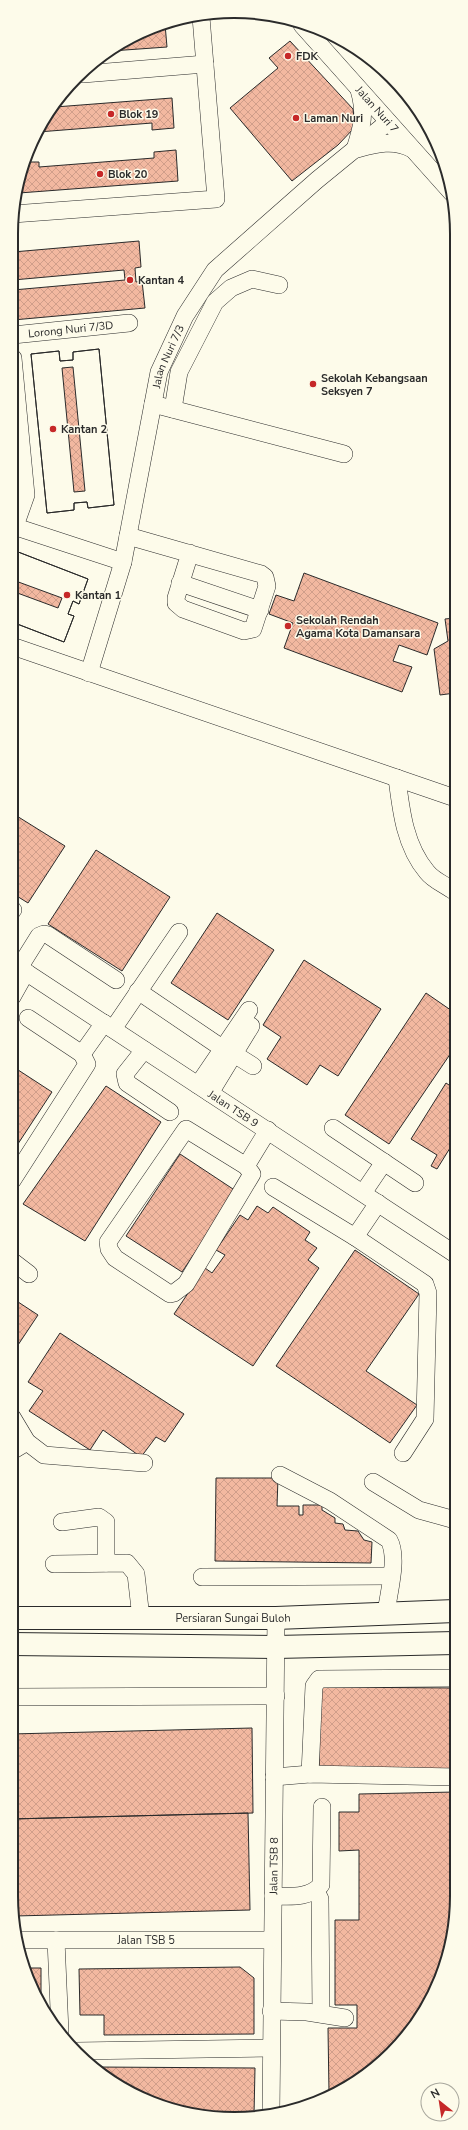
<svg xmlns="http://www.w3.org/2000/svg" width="468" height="2130" viewBox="0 0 468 2130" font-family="'Nunito Sans',sans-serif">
<defs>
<pattern id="building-cross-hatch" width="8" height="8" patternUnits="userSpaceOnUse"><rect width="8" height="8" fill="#f2b8a0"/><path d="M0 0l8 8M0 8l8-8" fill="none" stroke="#d09e8a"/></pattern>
</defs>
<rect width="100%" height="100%" fill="#fdfbea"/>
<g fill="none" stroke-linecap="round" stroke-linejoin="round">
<path stroke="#c7d0d0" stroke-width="4.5" d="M372,62L417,112"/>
</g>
<path fill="url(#building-cross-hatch)" stroke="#2b2b2b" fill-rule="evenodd" d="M165,24L167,47L111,51Z
M290,41L353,109L355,127L338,145L292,181L230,108L278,68L269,58Z
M172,98L174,128L152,130V123L38,132L41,122L55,107Z
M176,150L178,181L19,193V188L27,162H39V167L154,158V152Z
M139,241L141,267L135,268L136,282L142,281L145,308L13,320V290L125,280L124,270L13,280V252Z
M99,349L114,505L88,508L87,502L74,503V510L47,513L31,354L59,351L60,361L73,360V352ZM73,367L85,491L74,492L62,368Z
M99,349L114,505L88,508L87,502L74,503V510L47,513L31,354L59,351L60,361L73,360V352Z
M13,550L88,579L79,604L73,601L68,614L74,616L64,642L12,622V591L58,608L62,598L13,580Z
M13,550L88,579L79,604L73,601L68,614L74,616L64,642L12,622Z
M304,573L438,623L427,655L399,645L393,661L412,667L402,692L284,648L293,623L269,614L276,595L294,601Z
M455,618V693L440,695L434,649L448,641L445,619Z
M12,813L65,846L28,903L12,893Z
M96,850L170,897L122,971L48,924Z
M217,913L274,950L228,1020L171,983Z
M304,960L381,1009L338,1076L320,1065L307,1085L267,1059L281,1037L263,1025Z
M426,993L455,1013V1047L389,1144L345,1115Z
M12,1066L52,1092L12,1153Z
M446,1083L455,1089V1140L437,1169L431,1166L437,1155L411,1139Z
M106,1086L161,1122L85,1241L23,1204Z
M180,1154L236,1191L182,1272L126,1236Z
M257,1206L268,1213L273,1207L310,1232L305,1240L317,1248L308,1260L319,1268L253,1366L174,1314L205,1268L212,1273L225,1255L216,1250L240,1215L248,1220Z
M355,1250L419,1294L366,1371L417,1405L390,1443L276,1366Z
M12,1298L38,1315L12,1354Z
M60,1333L184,1414L165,1442L156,1437L141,1457L103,1430L90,1450L29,1411L43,1391L28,1382Z
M216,1478H278L277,1506H299V1515H303V1505H322V1510L335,1518V1523L343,1524L345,1530L358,1531L364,1540L372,1542L371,1563L215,1561Z
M320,1687L455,1688V1769H319Z
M252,1728L253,1813L11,1819V1734Z
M455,1792V1925L427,2007L370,2073L329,2093L328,2028H357V2005H335V1920H359V1850L339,1851V1812H359V1794Z
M248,1813L250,1910L15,1916L11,1896V1819Z
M240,1967L254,1978V2034L104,2035V2015H80L79,1969Z
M25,1968H41V2002L28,1981Z
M97,2067L255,2068L254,2115L219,2119L135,2096Z"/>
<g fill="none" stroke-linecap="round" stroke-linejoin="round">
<g stroke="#2b2b2b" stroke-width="18">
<g id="minor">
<path id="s1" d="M302,25L452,193"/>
<path d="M83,74L205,64"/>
<path d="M355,149C362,127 366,113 359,90"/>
<path d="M357,149C376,144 394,139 412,149"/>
<path d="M13,214L216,199L201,17"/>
<path id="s2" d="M13,335L129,323"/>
<path d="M13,358L26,495L15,526"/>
<path d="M153,404L344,454"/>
<path d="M173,409L179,372L215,302L231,288L252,279L279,285"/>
<path d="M13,526L123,562"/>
<path d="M128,536L261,574L265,577L267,586L253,629L244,631L183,609L176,603V598L190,553"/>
<path d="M180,583L260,610"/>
<path d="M12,646L455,798"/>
<path id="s3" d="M89,673L123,562L159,372L185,316L215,270L317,180L388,122"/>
<path d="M397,778C401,811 405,846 427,872C434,881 446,885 455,892"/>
<path d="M12,910H13"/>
<path id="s4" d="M12,963L455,1254"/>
<path d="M19,968L39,936L44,934L48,935L116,980"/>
<path d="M138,991L222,1048"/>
<path d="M12,997L26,972"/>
<path d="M113,1029L179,932"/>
<path d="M144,1050L125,1074L127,1083L170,1112"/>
<path d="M82,1054L104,1023"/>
<path d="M234,1054L253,1066"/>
<path d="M198,1085L249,1010"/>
<path d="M210,1093L251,1026"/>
<path d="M333,1128L415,1183"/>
<path d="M186,1129L246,1166L252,1174L186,1284L174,1293L170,1294L115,1258L109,1249L108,1242Z"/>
<path d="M246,1166L268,1130"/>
<path d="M12,1181L87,1064L82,1054L28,1018"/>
<path d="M273,1187L355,1237L425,1284L428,1293L425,1419L403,1453"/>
<path d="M363,1193L384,1162"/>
<path d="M355,1237L378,1203"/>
<path d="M12,1261L29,1274"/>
<path d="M12,1417L27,1442L44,1455L144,1463"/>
<path d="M12,1451L27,1442"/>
<path d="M280,1475L330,1501L389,1540C399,1558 388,1594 386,1614"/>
<path d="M373,1482L419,1510L455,1520"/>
<path d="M62,1522L99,1517L106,1522V1563"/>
<path d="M54,1564L127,1563L136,1574L141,1618"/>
<path d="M202,1577L391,1576"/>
<path d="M11,1697L276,1696"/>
<path d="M310,1774L314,1686L319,1679L455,1678"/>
<path d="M274,1777L310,1774L455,1777"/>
<path d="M316,1891L320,1899L321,2014"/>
<path d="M273,1896C290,1896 308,1899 321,1885L322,1807"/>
<path id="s5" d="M20,1940H272"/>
<path d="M56,1940L60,2032"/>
<path d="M271,2011L307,2012L345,2018"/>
<path d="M76,2051L271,2048"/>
<path id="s6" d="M271,2113L276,1618"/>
</g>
</g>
<g stroke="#2b2b2b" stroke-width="24">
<g id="major">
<path id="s7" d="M11,1618H276L455,1611"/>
<path d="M11,1644L276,1647L455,1643"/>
</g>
</g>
<use href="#minor" stroke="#fdfbea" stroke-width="17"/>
<use href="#major" stroke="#fdfbea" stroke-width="22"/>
</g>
<g fill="#c62828" stroke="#fdfbea" stroke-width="1.5">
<circle cx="288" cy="56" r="4"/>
<circle cx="111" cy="114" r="4"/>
<circle cx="296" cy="118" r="4"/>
<circle cx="100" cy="174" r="4"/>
<circle cx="130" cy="280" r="4"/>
<circle cx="313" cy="384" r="4"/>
<circle cx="53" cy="429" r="4"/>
<circle cx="67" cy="595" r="4"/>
<circle cx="288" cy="626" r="4"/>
</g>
<g text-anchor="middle" stroke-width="3" stroke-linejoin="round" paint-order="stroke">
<g font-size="11" font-weight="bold" fill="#2b2b2b" stroke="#fdfbea" text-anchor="start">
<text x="296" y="60">FDK</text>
<text x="119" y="118">Blok 19</text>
<text x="304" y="122">Laman Nuri</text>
<text x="108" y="178">Blok 20</text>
<text x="138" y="284">Kantan 4</text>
<text x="321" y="382">Sekolah Kebangsaan<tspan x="321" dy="13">Seksyen 7</tspan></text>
<text x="61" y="433">Kantan 2</text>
<text x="75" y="599">Kantan 1</text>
<text x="296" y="624">Sekolah Rendah<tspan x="296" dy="13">Agama Kota Damansara</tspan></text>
</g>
<g font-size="11" fill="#2b2b2b" stroke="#fdfbea">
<text dy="4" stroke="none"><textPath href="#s1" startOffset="113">Jalan Nuri 7</textPath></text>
<text dy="4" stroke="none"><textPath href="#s2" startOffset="58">Lorong Nuri 7/3D</textPath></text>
<text dy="4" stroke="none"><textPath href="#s3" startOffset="327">Jalan Nuri 7/3</textPath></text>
<text dy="4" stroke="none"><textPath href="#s4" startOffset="265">Jalan TSB 9</textPath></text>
<text dy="4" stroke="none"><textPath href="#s7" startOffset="222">Persiaran Sungai Buloh</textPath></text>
<text dy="4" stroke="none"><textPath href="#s6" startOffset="247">Jalan TSB 8</textPath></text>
<text dy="4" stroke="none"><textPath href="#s5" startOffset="126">Jalan TSB 5</textPath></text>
</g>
</g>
<path d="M0 0H468V2130H0ZM234 18H234A216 216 0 0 1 450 234V1896A216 216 0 0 1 234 2112H234A216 216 0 0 1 18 1896V234A216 216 0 0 1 234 18Z" fill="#fdfbea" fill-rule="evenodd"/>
<path fill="none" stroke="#2b2b2b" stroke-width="2" d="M234 18H234A216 216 0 0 1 450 234V1896A216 216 0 0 1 234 2112H234A216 216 0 0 1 18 1896V234A216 216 0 0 1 234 18Z"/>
<g transform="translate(440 2102) rotate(330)"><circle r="19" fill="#fdfbea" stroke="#a9a89e"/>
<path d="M0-3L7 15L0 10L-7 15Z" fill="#c62828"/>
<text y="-6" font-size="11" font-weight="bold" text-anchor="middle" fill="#2b2b2b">N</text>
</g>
</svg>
